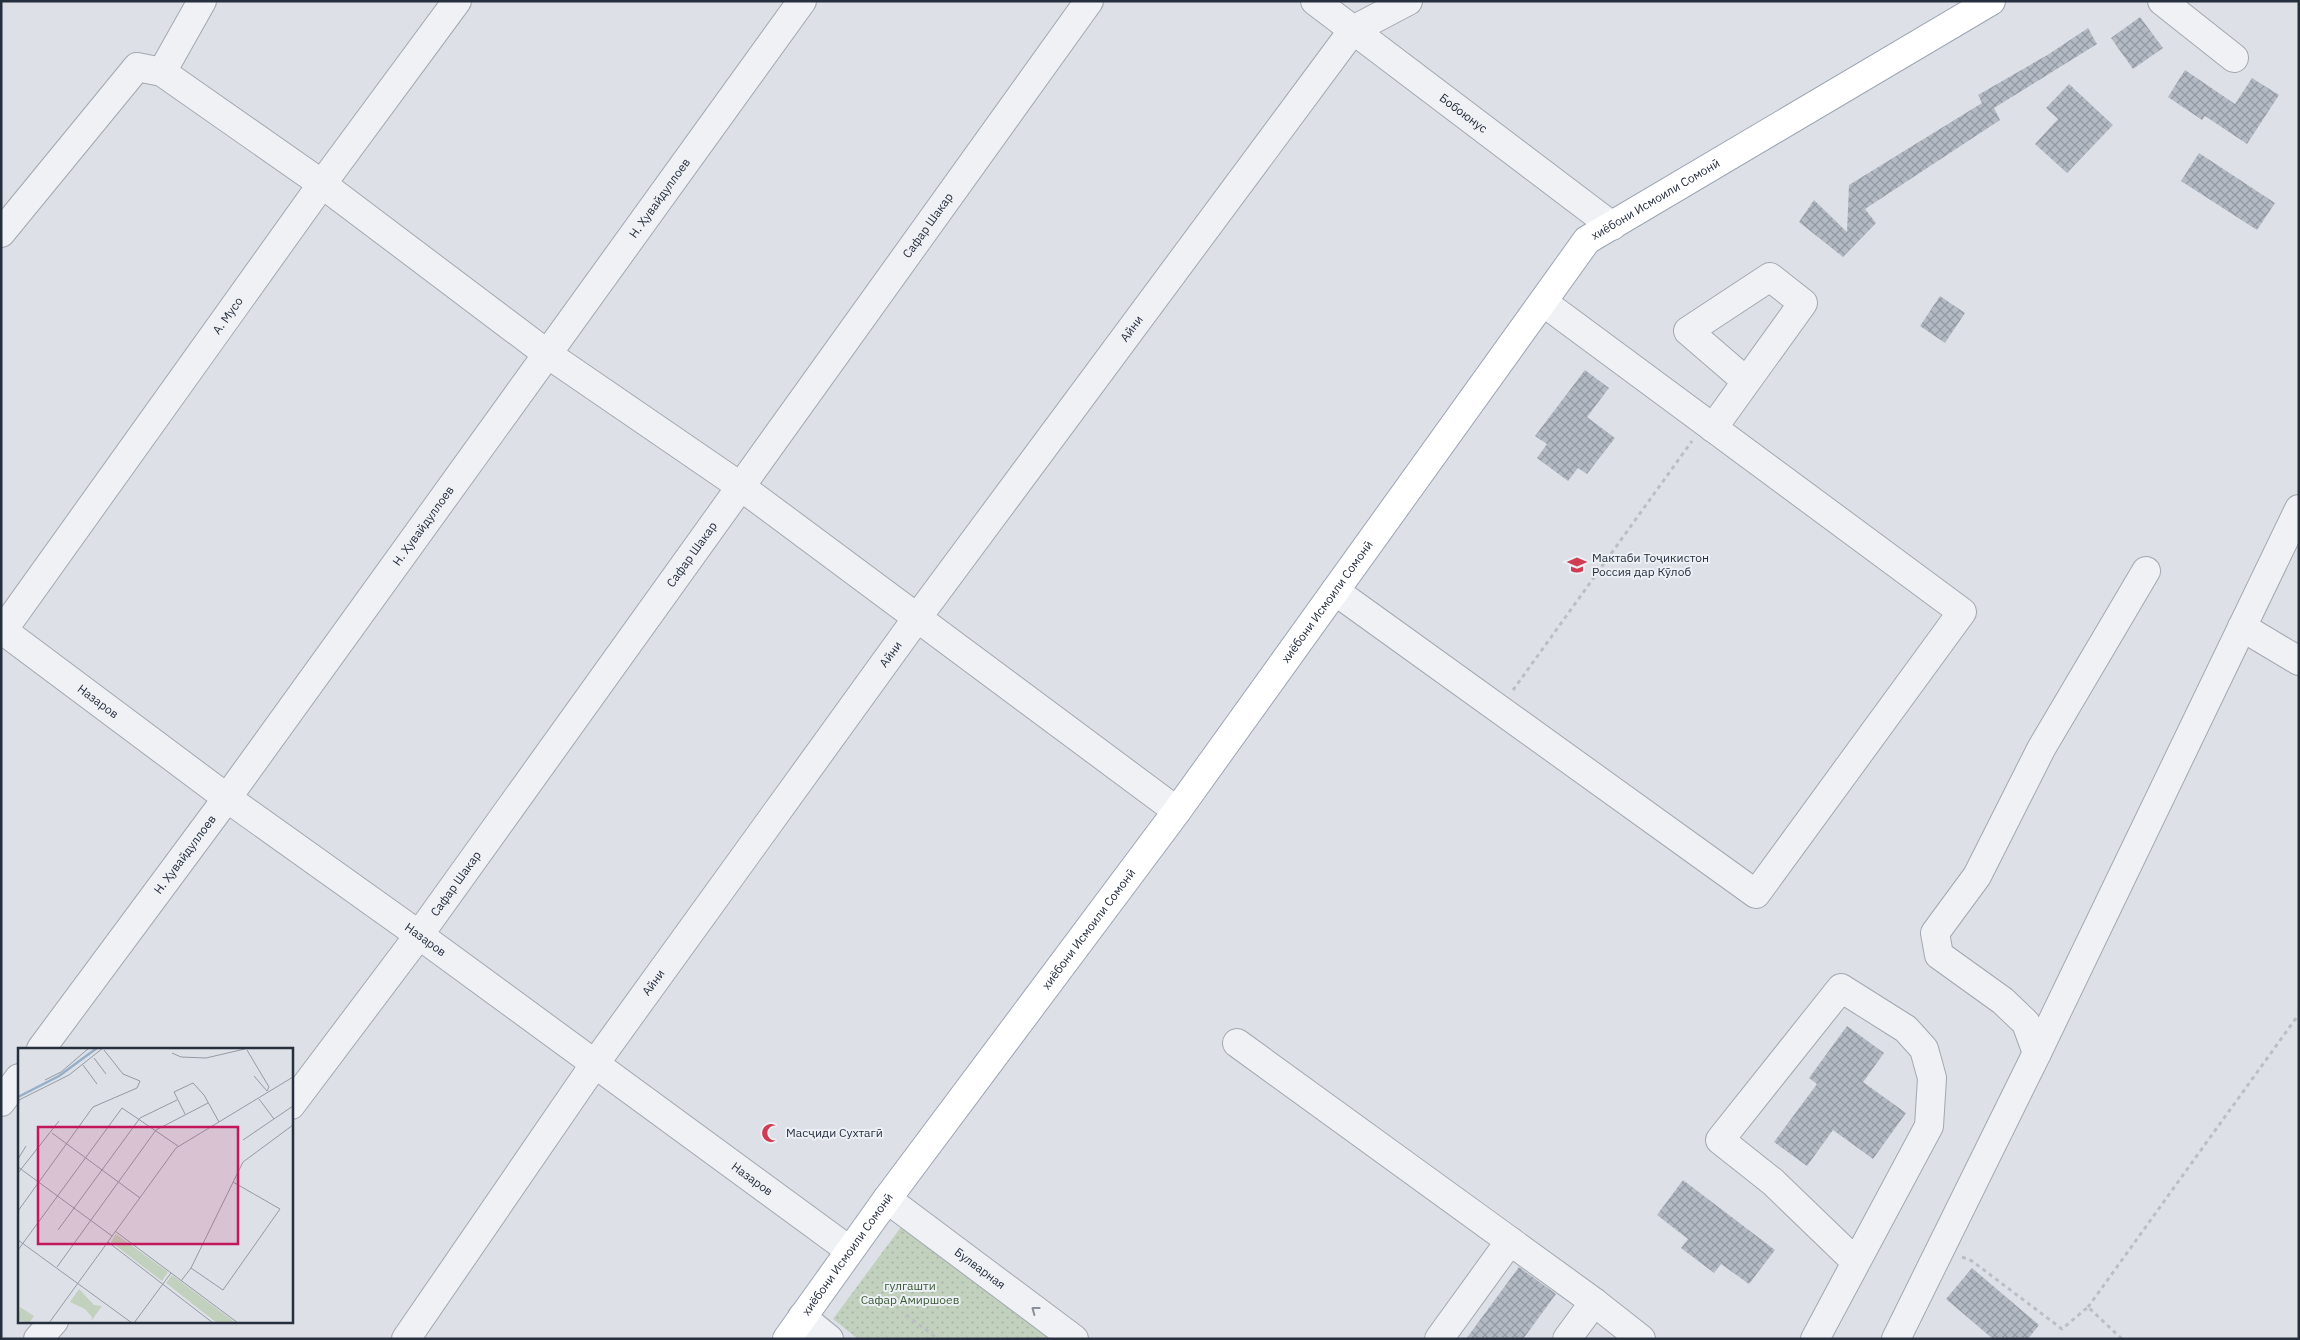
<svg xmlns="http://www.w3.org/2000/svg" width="2300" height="1340" viewBox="0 0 2300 1340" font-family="'IBM Plex Sans',sans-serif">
<defs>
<pattern id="grass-dots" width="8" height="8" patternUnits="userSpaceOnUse" patternTransform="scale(1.25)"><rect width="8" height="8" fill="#c2d1bd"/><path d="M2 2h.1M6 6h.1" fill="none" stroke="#a7b4a4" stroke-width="1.8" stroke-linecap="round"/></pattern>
<pattern id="building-cross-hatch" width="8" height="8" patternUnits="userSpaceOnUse" patternTransform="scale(1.25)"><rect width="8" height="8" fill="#b4bac4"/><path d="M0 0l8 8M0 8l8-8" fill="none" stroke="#9298a1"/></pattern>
</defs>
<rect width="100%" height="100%" fill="#dde1e7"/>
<path fill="url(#grass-dots)" d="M901,1227L1051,1339H858L833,1319Z"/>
<path fill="url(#building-cross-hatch)" d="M2140,17L2163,48L2133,69L2111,38Z
M2088,28L2097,44L1994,108L2000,120L1865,209L1876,223L1843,257L1799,222L1814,200L1847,232L1849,185L1982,103L1978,95L2049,54Z
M2185,70L2235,104L2252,78L2279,95L2247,144L2205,116L2202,120L2168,97Z
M2069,84L2113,125L2067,173L2035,144L2058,119L2046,108Z
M2199,153L2275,203L2257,230L2181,181Z
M1940,296L1965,313L1945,343L1920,326Z
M1585,370L1609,388L1587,417L1615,438L1587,474L1578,468L1568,481L1537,458L1547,444L1535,436Z
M1847,1026L1884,1053L1863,1082L1906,1113L1873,1159L1833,1130L1807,1166L1774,1142L1817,1084L1809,1078Z
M1683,1180L1775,1250L1749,1284L1721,1264L1714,1273L1681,1248L1688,1239L1657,1215Z
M1519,1267L1556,1294L1523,1339H1466Z
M1972,1268L2039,1325L2028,1339H1993L1946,1299Z"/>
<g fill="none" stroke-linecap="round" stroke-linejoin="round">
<g stroke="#a2a8b1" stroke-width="30">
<g id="minor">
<path id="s1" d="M1315,1L1612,226"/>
<path d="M2162,1L2234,58"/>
<path d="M162,72L202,1"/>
<path d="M1,233L137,67L162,72L322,184L546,353L740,486L1177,811"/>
<path d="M1713,428L1803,303L1770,277L1688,331L1746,381"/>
<path d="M1335,591L1756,894L1962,612L1543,302"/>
<path d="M2242,627L2299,661"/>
<path id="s2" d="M1,629L227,798L419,935L849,1250"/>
<path id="s3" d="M1,633L322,184L457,1"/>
<path d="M1237,1043L1594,1302"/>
<path id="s4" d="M41,1049L227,798L802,1"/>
<path d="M2037,1053L2026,1023L2003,1001L1939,955L1935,933L1977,876L2041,749L2146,571"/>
<path d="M1,1102L19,1078"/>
<path id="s5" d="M291,1105L419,935L1089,1"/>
<path id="s6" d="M887,1199L1074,1339"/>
<path d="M802,1317L829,1339"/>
<path d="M38,1339L54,1321"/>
<path id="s7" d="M406,1339L594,1065L917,618L1353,30L1408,1"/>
<path d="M1439,1339L1510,1241"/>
<path d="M1567,1339L1594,1302L1641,1339"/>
<path d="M1815,1339L1929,1126L1932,1078L1924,1049L1906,1029L1841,988L1720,1140L1773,1182L1856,1262"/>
<path d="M1896,1339L2037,1053L2299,509"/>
</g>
</g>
<g stroke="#9ca5b3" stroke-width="30">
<g id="major">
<path id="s8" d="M787,1339L887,1199L1177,811L1587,240L1991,1"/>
</g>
</g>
<path stroke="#bbbfc5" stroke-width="3" stroke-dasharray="4 4" stroke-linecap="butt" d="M1513,690L1692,441
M1962,1257L1972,1261L2062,1329L2088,1307L2122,1339
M2088,1307L2299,1014
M906,1315L938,1339"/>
<use href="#minor" stroke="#eff1f5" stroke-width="28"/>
<use href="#major" stroke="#fff" stroke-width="28"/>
</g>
<defs><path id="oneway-chevron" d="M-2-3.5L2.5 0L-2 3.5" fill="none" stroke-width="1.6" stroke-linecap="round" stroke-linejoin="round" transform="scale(1.25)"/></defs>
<use stroke="#8a909a" href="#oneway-chevron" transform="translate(1035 1310) rotate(-143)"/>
<defs>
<g id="school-bare" transform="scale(1.5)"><path d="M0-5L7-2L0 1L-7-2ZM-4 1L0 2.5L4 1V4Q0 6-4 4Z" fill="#d03d53" stroke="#ecf0f5" stroke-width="2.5" paint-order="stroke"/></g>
<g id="mosque-bare" transform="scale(1.5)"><path d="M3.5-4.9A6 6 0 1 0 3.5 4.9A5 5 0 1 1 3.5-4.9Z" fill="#d03d53" stroke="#ecf0f5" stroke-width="2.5" paint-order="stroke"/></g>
</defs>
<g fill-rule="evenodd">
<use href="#school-bare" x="1577" y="565"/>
<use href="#mosque-bare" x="771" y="1133"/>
</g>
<g text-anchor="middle" stroke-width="4" stroke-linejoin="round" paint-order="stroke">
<g font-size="12" fill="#262f3e" stroke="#ecf0f5">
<text dy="4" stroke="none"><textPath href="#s1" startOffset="186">Бобоюнус</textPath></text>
<text dy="4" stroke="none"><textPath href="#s4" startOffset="1052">Н. Ҳувайдуллоев</textPath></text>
<text dy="4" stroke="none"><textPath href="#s8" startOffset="1439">хиёбони Исмоили Сомонӣ</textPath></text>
<text dy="4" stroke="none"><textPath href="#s5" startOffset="1086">Сафар Шакар</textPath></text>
<text dy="4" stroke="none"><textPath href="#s3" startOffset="390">А. Мусо</textPath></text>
<text dy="4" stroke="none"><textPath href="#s7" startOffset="1244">Айни</textPath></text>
<text dy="4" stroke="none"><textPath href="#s4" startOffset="648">Н. Ҳувайдуллоев</textPath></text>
<text dy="4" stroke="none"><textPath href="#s5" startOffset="681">Сафар Шакар</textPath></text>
<text dy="4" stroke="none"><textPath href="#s8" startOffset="914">хиёбони Исмоили Сомонӣ</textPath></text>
<text dy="4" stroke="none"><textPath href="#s7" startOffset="839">Айни</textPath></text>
<text dy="4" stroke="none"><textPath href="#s2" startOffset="121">Назаров</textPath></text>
<text dy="4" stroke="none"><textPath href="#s4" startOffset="242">Н. Ҳувайдуллоев</textPath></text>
<text dy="4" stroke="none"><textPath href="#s5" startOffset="276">Сафар Шакар</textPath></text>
<text dy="4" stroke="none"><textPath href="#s8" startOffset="509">хиёбони Исмоили Сомонӣ</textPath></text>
<text dy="4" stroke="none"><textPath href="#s2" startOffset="526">Назаров</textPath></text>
<text dy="4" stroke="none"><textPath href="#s7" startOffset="434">Айни</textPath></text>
<text dy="4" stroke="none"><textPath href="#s2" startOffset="931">Назаров</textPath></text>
<text dy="4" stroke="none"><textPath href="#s8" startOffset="104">хиёбони Исмоили Сомонӣ</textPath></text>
<text dy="4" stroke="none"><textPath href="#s6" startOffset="116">Булварная</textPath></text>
</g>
<g font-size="12" fill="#262f3e" stroke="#ecf0f5" text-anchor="start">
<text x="1592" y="562">Мактаби Тоҷикистон<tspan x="1592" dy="14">Россия дар Кӯлоб</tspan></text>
<text x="786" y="1137">Масҷиди Сухтагӣ</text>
</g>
<g font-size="12" fill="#3a5a33" stroke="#ecf0f5">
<text x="910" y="1290">гулгашти<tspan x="910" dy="14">Сафар Амиршоев</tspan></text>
</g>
</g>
<g transform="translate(18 1048)">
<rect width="275" height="275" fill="#dde1e7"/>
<path d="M98,186L150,224L144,233L93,194ZM154,227L218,275H199L148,235ZM61,241L76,257L84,258L73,273L74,269L67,261L52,254Z" fill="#c2d1bd"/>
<path d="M2,259L16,268L11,275L0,272Z" fill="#c2d1bd"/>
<path fill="none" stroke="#96aec8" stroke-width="2.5" d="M0,49L41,28L79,0"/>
<path fill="none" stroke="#949aa3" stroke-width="1" d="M229,2L251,39L249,43M154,5L163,9L188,10L231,0M76,10L88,26M65,17L79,36M236,28L249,43M27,32L43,24L71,0M241,51L256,71M0,60L1,52L51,27L85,0M167,66L156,44L175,35L186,47L201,74M34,85L122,150M225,92L275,58M0,111L8,98M0,119L94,188M0,125L41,73M0,163L75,59L119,40L122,33L105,26L86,2M40,182L122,70L159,52M97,183L220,275M0,192L114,275M90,194L195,275M0,202L104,60L160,98M39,219L138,82L190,55M173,220L205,242L262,161L215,134M163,233L173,220L225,114L275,77M31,275L158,100L275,29M116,275L153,225"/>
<path fill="#c2185b" fill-opacity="0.15" stroke="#c2185b" stroke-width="2.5" d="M20,79H220V196H20Z"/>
<rect width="275" height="275" fill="none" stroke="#262f3e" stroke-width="2.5"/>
</g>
<rect width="2300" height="1340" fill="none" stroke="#262f3e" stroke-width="5"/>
</svg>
